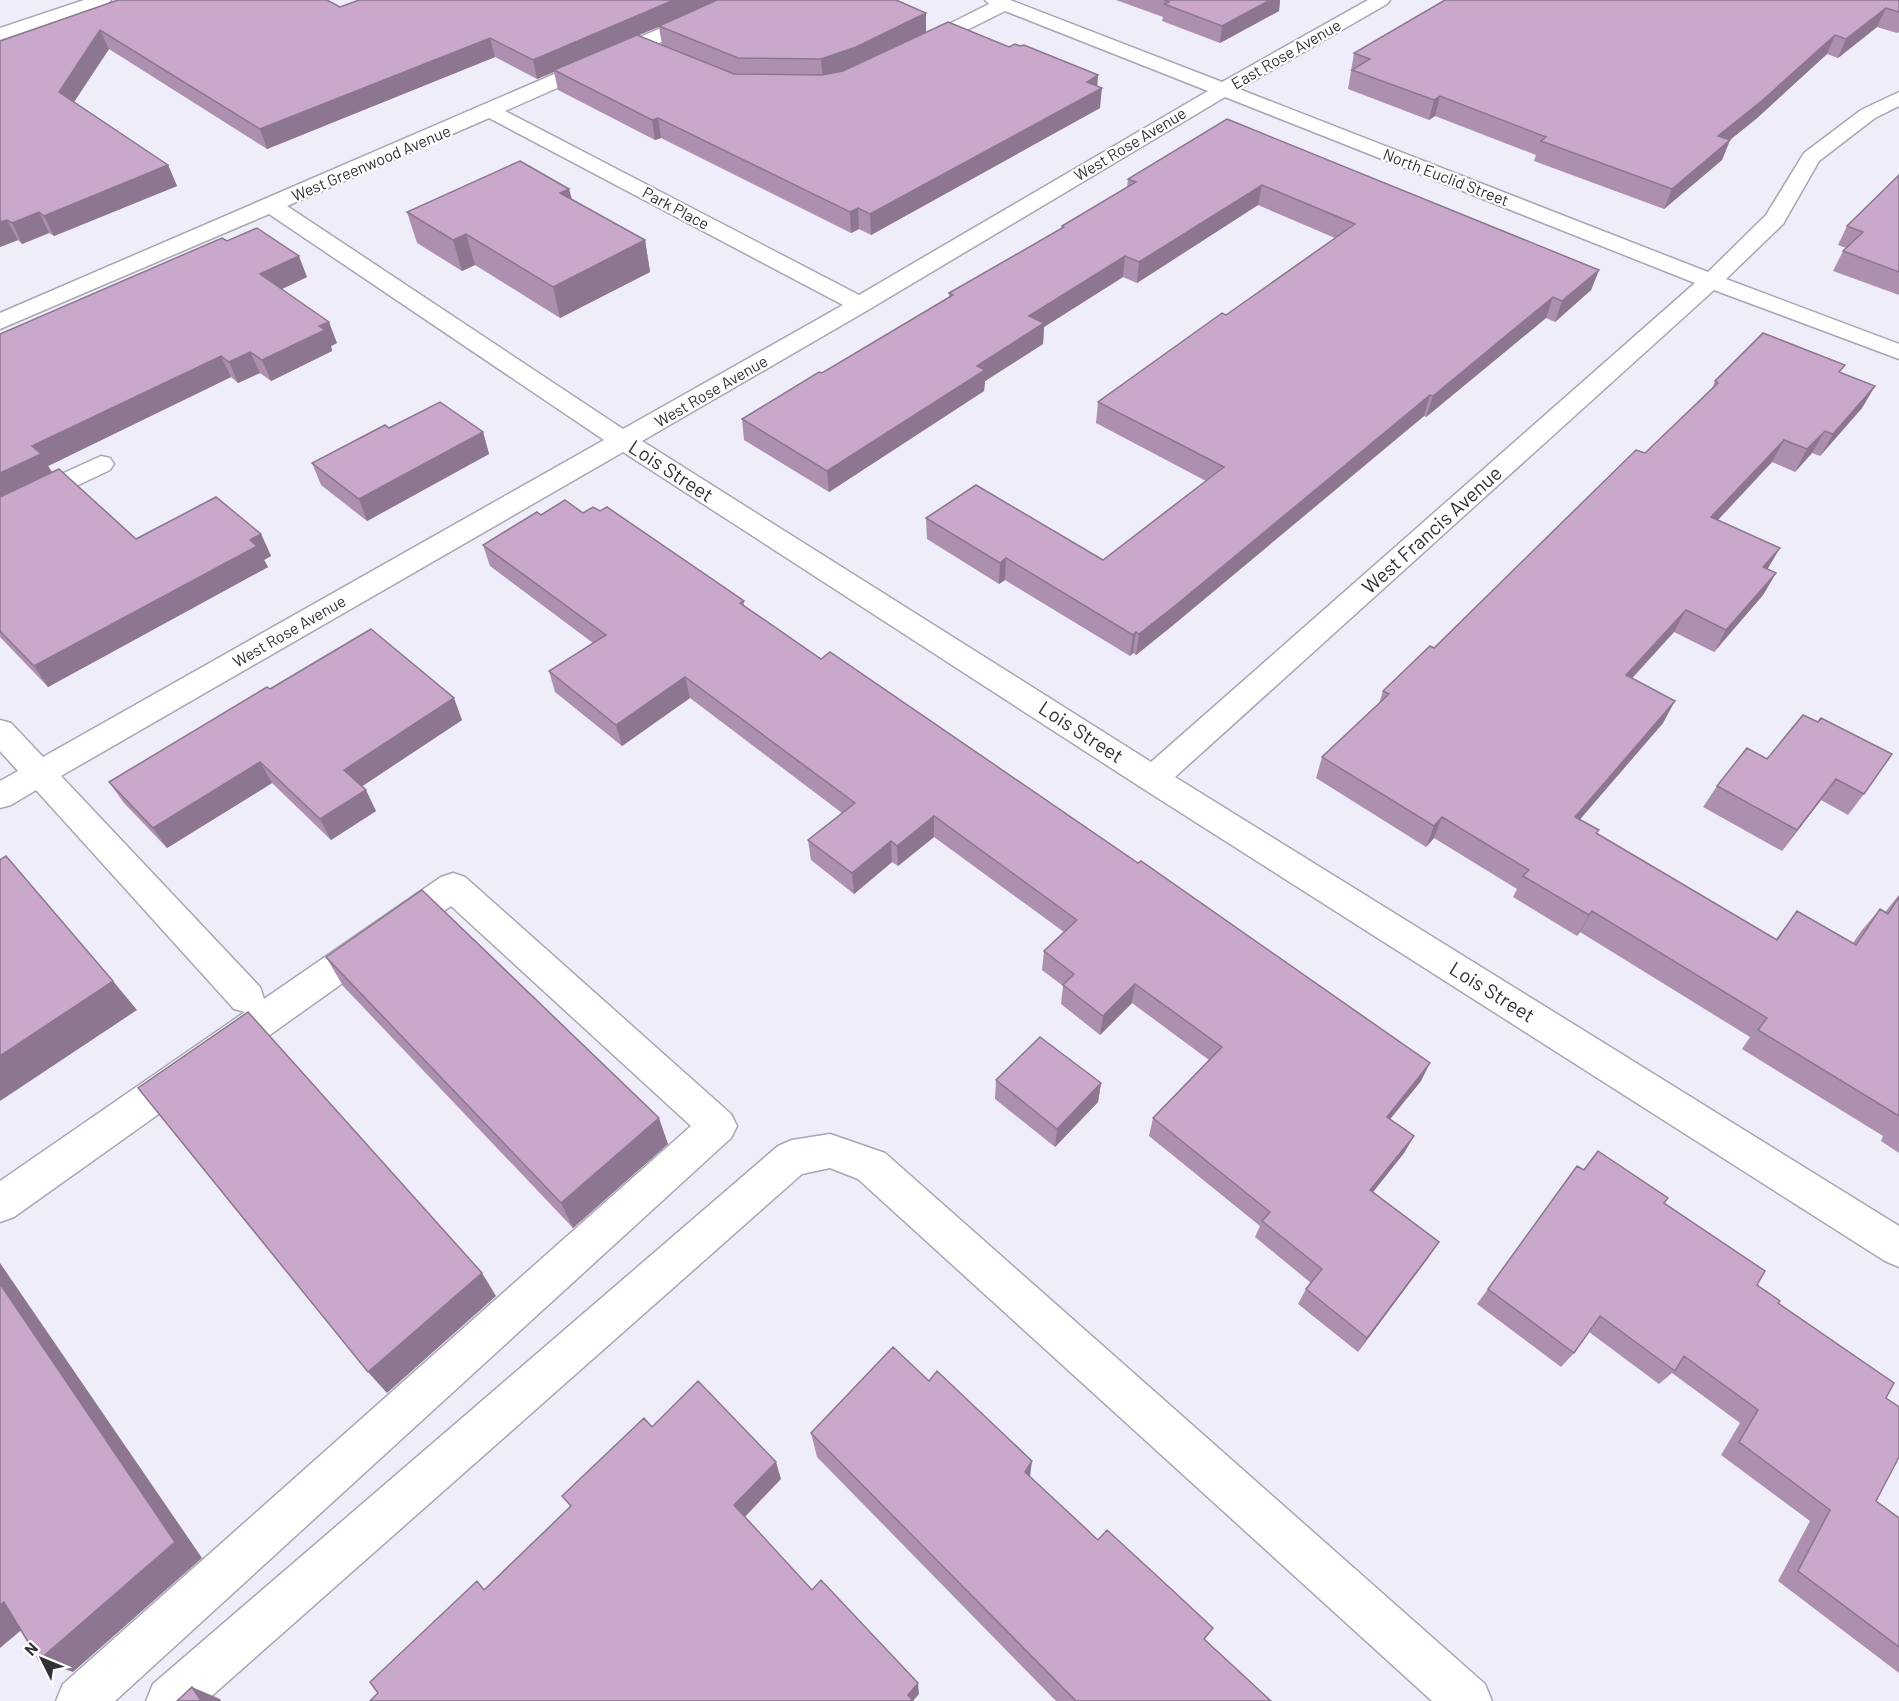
<svg xmlns="http://www.w3.org/2000/svg" width="1899" height="1701" viewBox="0 0 1899 1701" font-family="Barlow,sans-serif">
<rect width="100%" height="100%" fill="#efedf9"/>
<g fill="none" stroke-linecap="round" stroke-linejoin="round">
<g stroke="#a8a6b2" stroke-width="3">
<path id="minor" d="M84,0H111L108,4L0,40V28Z
M726,0H750L747,4L505,111L859,295L1208,91L1005,11L927,50H913L911,46L913,42L989,4L985,0H1010L1222,82L1368,0H1390L1387,4L1239,89L1708,272L1766,215L1804,153L1861,110L1899,92V106L1875,118L1819,161L1783,224L1726,279L1899,344V359L1714,290L1175,777L1899,1226V1267L1885,1261L1142,788L623,452L61,776L260,987L264,999L441,877L453,873L465,877L731,1114L737,1126L731,1138L115,1701H56L63,1684L691,1126L451,906L14,1217L0,1222V1181L245,1012L234,1009L36,790L11,805L0,808V781L18,771L0,751V720L11,723L43,757L604,440L269,214L0,329V313ZM1225,97L1695,283L1151,762L642,441L868,310ZM489,118L843,305L623,429L287,206Z
M101,456L110,458L114,464L110,470L0,522V502Z
M830,1134L885,1153L1485,1684L1492,1701H1432L858,1179L830,1168L802,1174L206,1701H146L153,1684L778,1146L792,1140Z"/>
</g>
<use href="#minor" fill="#fff" fill-rule="evenodd"/>
</g>
<path fill="#ad90af" fill-rule="evenodd" d="M1116,0H1280L1279,11L1220,43L1162,21L1163,17Z
M1899,0V32L1897,33L1877,27L1838,58L1827,54L1756,119L1729,140H1730L1722,160L1664,209L1534,161L1536,155L1435,116L1429,120L1348,89L1354,53Z
M340,7L926,32L1097,86L1100,108L871,235L859,229L851,233L661,138L655,140L558,90L554,72L537,79L495,57L267,149L109,49L74,102L168,165L177,186L54,236L49,233L22,244L18,240L0,247V41ZM659,27L662,45L638,35Z
M1227,119L1599,270L1591,290L1555,322L1546,318L1426,417L1424,416L1172,626L1136,655L1133,653L1130,656L1005,580L999,584L927,539L926,518L1103,560L1206,481L1096,423L1098,402L1226,315L1335,238L1258,205L1137,283L1123,277L1044,327L1043,344L985,381L984,391L829,492L744,440L742,419L822,373L949,297V293L1062,228V226L1127,187L1128,179Z
M1899,175V295L1833,271L1843,251L1846,248L1838,245L1847,226Z
M569,189L572,199L645,240L650,272L560,318L475,265L462,271L417,243L407,212Z
M227,241L307,277L282,289L337,343L331,346L332,351L271,381L260,373L238,383L231,377L48,466L52,472L136,539L261,534L271,556L264,560L268,567L48,687L0,637V334Z
M1841,373L1875,386L1862,408L1820,456L1812,453L1795,472L1772,462L1718,520L1768,569L1776,573L1763,595L1714,652L1674,632L1632,678L1663,723L1580,819L1597,834L1776,939L1797,911L1853,943L1862,930L1880,909L1885,912L1899,895V1153L1881,1141L1883,1136L1742,1049L1750,1037L1580,932L1577,936L1513,897L1517,889L1434,838L1426,847L1316,778L1322,757L1379,704L1383,691L1434,648L1645,453L1712,389L1715,381Z
M389,428L483,432L489,454L367,521L321,485L312,463Z
M583,513L744,601V606L1421,1081L1390,1119L1414,1136L1404,1153L1373,1192L1439,1242L1428,1258L1358,1352L1298,1304L1306,1289L1311,1283L1255,1237L1260,1226L1149,1136L1153,1118L1209,1060L1132,1003L1100,1035L1061,1004L1063,986L1042,970L1044,951L1064,932L934,837L898,866L892,862L854,894L811,860L808,840L842,813L690,698L622,746L555,692L549,671L593,643L490,566L483,545L541,515Z
M270,689L462,720L362,786L376,811L331,840L272,783L167,848L124,803L109,782Z
M1803,715L1864,794L1848,815L1821,800L1782,851L1703,807L1717,786L1767,759Z
M326,957L668,1144L573,1228L343,986Z
M996,1080L1101,1083L1098,1102L1055,1147L995,1099Z
M1598,1151L1664,1203L1886,1398L1876,1501L1899,1518V1673L1778,1581L1810,1521L1721,1455L1740,1423L1672,1373L1659,1384L1589,1332L1574,1353L1561,1367L1477,1304L1577,1166L1583,1170Z
M929,1381L1030,1477L1271,1701H1056L817,1457L811,1433Z"/>
<path fill="#8d768f" d="M674,0H721L537,79L533,60Z
M1266,0H1280L1279,11L1220,43L1222,26Z
M1886,8L1877,27L1838,58L1846,39Z
M926,13V32L857,66L823,79L821,59Z
M100,30L109,49L68,111L59,92Z
M1835,35L1827,54L1756,119L1710,156L1718,136Z
M490,38L495,57L267,149L260,129Z
M1098,75L1097,90L1102,88L1100,108L871,235L870,214Z
M1440,96L1435,116L1429,120L1434,100Z
M658,118L661,138L655,140L652,120Z
M1730,140L1722,160L1664,209L1672,189Z
M168,165L177,186L54,236L44,216Z
M1262,185L1258,205L1137,283L1139,262Z
M569,189L576,219L560,193Z
M858,208L859,229L851,233L850,212Z
M39,212L49,233L22,244L12,223Z
M7,220L18,240L0,247V222Z
M466,234L475,265L462,271L453,240Z
M645,240L650,272L560,318L553,287Z
M299,256L307,277L269,295L260,274Z
M1125,256L1123,277L1044,327L1043,344L985,381L984,391L829,492L827,471L1029,316Z
M1599,270L1591,290L1555,322L1562,301Z
M1553,297L1546,318L1426,417L1433,396Z
M329,322L337,343L331,346L332,351L271,381L262,360L319,326Z
M250,352L260,373L238,383L229,362Z
M221,356L231,377L48,466L54,475L0,501V473L32,446Z
M1875,386L1862,408L1820,456L1833,434Z
M1430,395L1424,416L1172,626L1136,655L1139,634Z
M1825,431L1812,453L1795,472L1807,449Z
M483,432L489,454L367,521L359,499Z
M1784,440L1772,462L1700,539L1711,517Z
M261,534L271,556L264,560L268,567L48,687L34,666Z
M1780,548L1767,570L1763,567Z
M1006,558L1005,580L999,584L1000,563Z
M1776,573L1763,595L1714,652L1726,630Z
M1686,610L1674,632L1615,697L1626,675Z
M1136,632L1133,653L1130,656L1133,635Z
M685,677L690,698L622,746L616,725Z
M454,698L462,720L355,791L344,770Z
M1675,701L1663,723L1564,838L1575,817Z
M260,762L272,783L167,848L153,828Z
M1836,779L1821,800L1782,851L1797,830Z
M366,790L376,811L331,840L320,819Z
M934,816V837L898,866L897,846Z
M1442,817L1434,838L1426,847L1434,826Z
M891,841L892,862L854,894L852,873Z
M1592,911L1580,932L1577,936L1589,915Z
M113,981L137,1010L0,1101V1056Z
M1135,984L1132,1003L1100,1035L1103,1016Z
M1430,1063L1421,1081L1378,1134L1387,1117Z
M1101,1083L1098,1102L1055,1147L1057,1129Z
M659,1118L668,1144L573,1228L561,1203Z
M1414,1136L1404,1153L1361,1207L1370,1190Z
M1439,1242L1428,1258L1358,1352L1367,1338Z
M0,1263L202,1558L73,1672L39,1660L0,1284Z
M482,1273L496,1296L387,1393L368,1372Z
M1032,1461L1029,1484L1025,1472Z
M776,1462L781,1479L741,1521L734,1505Z
M4,1602L38,1616L0,1648V1605Z
M918,1683L919,1694L913,1701L908,1695Z
M192,1687L220,1699L221,1701H201Z"/>
<path fill="#c9a8cc" stroke="#8d768f" stroke-width="1.5" d="M118,0H327L340,7L359,0H674L533,60L490,38L260,129L100,30L59,92L168,165L44,216L39,212L12,223L7,220L0,222V41Z
M717,0H896L926,13L856,47L821,59L738,58L659,26Z
M1164,0H1270L1222,26L1164,4L1169,2Z
M1445,0H1899V12L1886,8L1846,39L1835,35L1764,99L1718,136L1730,140L1672,189L1541,141L1546,137L1440,96L1434,100L1352,70L1370,59L1354,53Z
M948,22L1009,47L1015,44L1020,46L1024,45L1098,75L1087,82L1102,88L870,214L858,208L850,212L658,118L652,120L554,70L637,35L734,74L822,75L843,71Z
M1227,119L1599,270L1562,301L1553,297L1433,396L1430,395L1176,605L1139,634L1136,632L1133,635L1006,558L1000,563L926,518L976,485L1103,560L1224,467L1098,402L1222,313L1226,315L1355,224L1262,185L1139,262L1125,256L1029,316L1044,323L977,366L985,370L827,471L742,419L819,372L822,373L953,295L949,293L1064,227L1062,226L1136,182L1128,179Z
M520,161L569,189L560,193L645,240L553,287L466,234L453,240L407,212Z
M1899,175V272L1843,251L1863,232L1847,226Z
M257,228L299,256L260,274L329,322L319,326L325,330L262,360L250,352L229,362L221,356L32,446L41,454L0,473V334L222,238L227,241Z
M1763,333L1845,365L1839,372L1875,386L1833,434L1825,431L1807,449L1784,440L1711,517L1780,548L1763,567L1776,573L1726,630L1686,610L1626,675L1675,701L1575,817L1599,830L1596,833L1777,940L1797,911L1856,945L1880,909L1888,914L1899,897V1116L1758,1030L1767,1018L1592,911L1589,915L1523,876L1529,870L1442,817L1434,826L1322,757L1389,694L1383,691L1430,646L1434,648L1636,450L1645,453L1718,383L1715,381Z
M440,402L483,432L359,499L312,463L385,425L389,428Z
M59,469L136,539L216,497L261,534L250,540L257,546L34,666L0,631V497Z
M565,500L583,513L593,507L600,511L607,507L744,601L740,603L821,659L830,652L1138,863L1141,861L1430,1063L1387,1117L1414,1136L1370,1190L1439,1242L1367,1338L1306,1289L1322,1269L1262,1221L1270,1212L1153,1118L1222,1047L1135,984L1103,1016L1063,985L1074,974L1044,951L1077,920L934,816L897,846L891,841L852,873L808,840L855,803L685,677L616,725L549,671L606,635L483,545L537,512L541,515Z
M371,629L454,698L344,770L366,790L320,819L260,762L153,828L109,782L267,687L270,689Z
M1803,715L1818,722L1821,718L1892,754L1864,794L1836,779L1797,830L1717,786L1747,748L1767,759Z
M6,856L113,981L0,1056V860Z
M422,890L659,1118L561,1203L326,957Z
M248,1012L482,1273L368,1372L138,1088Z
M1040,1037L1101,1083L1057,1129L996,1080Z
M1598,1151L1668,1198L1664,1203L1765,1271L1757,1285L1780,1301L1778,1303L1894,1383L1886,1398L1899,1407V1457L1876,1501L1899,1518V1647L1798,1571L1830,1510L1739,1442L1758,1410L1684,1356L1675,1371L1600,1316L1574,1353L1488,1289L1577,1166L1584,1170Z
M0,1284L175,1542L39,1660L4,1602L0,1605Z
M893,1347L929,1381L937,1371L1032,1461L1025,1472L1098,1540L1107,1530L1169,1587L1213,1628L1204,1639L1271,1701H1076L811,1433Z
M698,1381L776,1462L734,1505L812,1590L821,1580L918,1683L908,1695L913,1701H370L378,1693L370,1682L477,1581L484,1590L571,1506L562,1496L644,1418L652,1427Z
M192,1687L201,1701H177Z"/>
<g text-anchor="middle" stroke-width="4.5" stroke-linejoin="round" paint-order="stroke">
<g font-size="16" fill="#313035" stroke="#fff">
<text transform="translate(1286 54) rotate(-30)" y="6">East Rose Avenue</text>
<text transform="translate(1130 144) rotate(-31)" y="6">West Rose Avenue</text>
<text transform="translate(371 163) rotate(-23)" y="6">West Greenwood Avenue</text>
<text transform="translate(1446 177) rotate(21)" y="6">North Euclid Street</text>
<text transform="translate(676 208) rotate(28)" y="6">Park Place</text>
<text transform="translate(711 391) rotate(-30)" y="6">West Rose Avenue</text>
<text transform="translate(289 631) rotate(-30)" y="6">West Rose Avenue</text>
</g>
<g font-size="20" fill="#313035" stroke="#fff">
<text transform="translate(671 471) rotate(33)" y="7">Lois Street</text>
<text transform="translate(1432 530) rotate(-42)" y="7">West Francis Avenue</text>
<text transform="translate(1081 732) rotate(33)" y="7">Lois Street</text>
<text transform="translate(1492 992) rotate(32)" y="7">Lois Street</text>
</g>
</g>
<g transform="translate(42 1659) rotate(313)" stroke="#ffffff" stroke-width="4.5" paint-order="stroke">
<path d="M0-4.5L10 22L0 15L-10 22Z" fill="#313035"/>
<text y="-9" font-size="16" font-weight="bold" text-anchor="middle" fill="#313035">N</text>
</g>
</svg>
